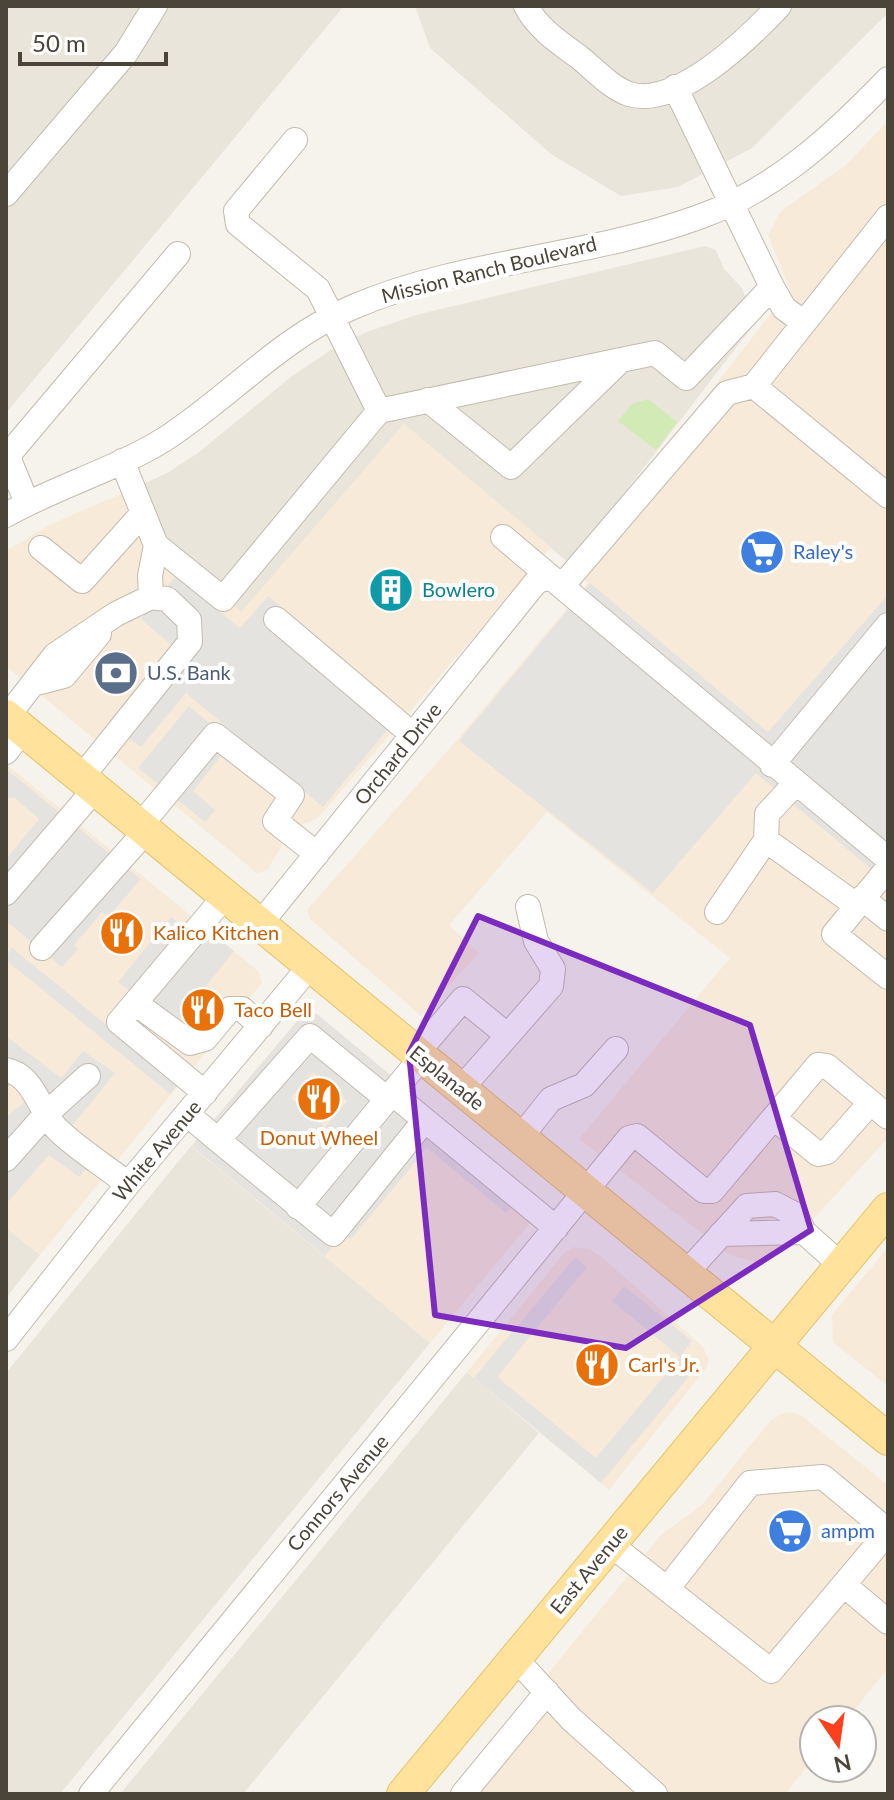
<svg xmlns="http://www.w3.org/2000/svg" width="894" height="1800" viewBox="0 0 894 1800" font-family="Lato,sans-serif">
<rect width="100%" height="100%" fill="#f6f3ec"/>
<path fill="#eae5da" d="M6,6H344L6,413Z
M415,6H888V13L752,148L678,187L621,196L551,154L430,48Z
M705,246L716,250L724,269L742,288L755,323L570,564L404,424L241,613L156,541L135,488L167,473L198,453L292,376L331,350L364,333L416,315Z
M191,1146L430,1343L60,1794H6V1373Z
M6,1228L40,1255L6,1298Z
M467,1372L539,1433L243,1794H120Z"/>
<path fill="#f7ead8" d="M888,121V1138L782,1253L757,1263L730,1255L579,1139L730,958L547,812L449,925L479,953L421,1016L310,919L307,910L457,740L588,583L572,569L790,289L768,235L781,211L845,166Z
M404,424L551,547L318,818L303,824L282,845L268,869L258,874L6,666V551L51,524L135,488L156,541L241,612Z
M6,764L258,971L262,983L40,1255L6,1228Z
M304,1013L317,1014L545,1205L430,1343L191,1146Z
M574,1247L590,1249L604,1259L703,1347L709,1359L707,1367L609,1490L467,1372L565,1252Z
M888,1247V1386L833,1342L832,1315Z
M786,1412L799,1414L888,1485V1668L846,1720H814V1758L785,1794H450L661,1535L702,1505L771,1420Z"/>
<path fill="#d2eab5" d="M648,399L677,422L656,450L618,421L632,404Z"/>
<path fill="#e5e3e0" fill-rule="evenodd" d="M176,576L240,628L268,596L344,659L339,665L399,716L323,807L186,693L141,747L109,721L171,645L141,619Z
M590,583L768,732L888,595V883L756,773L653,893L459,741Z
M189,706L232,742L193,791L215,810L205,822L138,768Z
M6,769L141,879L109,916L102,912L74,945L78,949L62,967L6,921V859L39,819L15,798H6Z
M171,917L186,929L195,920L234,951L175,1025L118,982Z
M11,947L179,1084L170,1094L6,960Z
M304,1013L317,1014L400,1083L515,1203L506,1213L427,1148L351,1239L343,1233L325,1256L192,1146ZM313,1072L347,1101L325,1127L291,1098Z
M6,1036L61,1078L83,1051L115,1073L72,1126L102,1149L79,1177L49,1155L6,1204V1117L27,1100L13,1086H6Z
M575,1257L587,1267L497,1377L596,1458L680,1357L612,1301L624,1286L692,1341L681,1355L696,1368L601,1483L474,1378Z"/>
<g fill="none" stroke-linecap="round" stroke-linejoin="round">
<g stroke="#c2bbae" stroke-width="26">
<path id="minor" d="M526,6C537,28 560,43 579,57C594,69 611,88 629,94C677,109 749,38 779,6
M675,87L772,287L784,308L804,323
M6,194L126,53L155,6
M621,360L655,353L686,378L772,287
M754,386L888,496
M379,411L621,360L511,467L428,400
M122,461L156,545L150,576L151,597
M27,503L10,462V453L178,254
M6,515C57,486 115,470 165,439C230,397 280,338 353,307C462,260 587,258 699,217C775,190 833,136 888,79
M503,537L554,580
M156,545L223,599L379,411L318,289L238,224L236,211L295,140
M41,548L82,581L143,513
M562,586L727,393L754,386L888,217
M276,619L413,735
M33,684L64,676L99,634
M7,717L55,655L116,614L151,597L167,599L189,620L190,642L81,778
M6,752L23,730
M772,765L888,625
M140,826L215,735L292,795L275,821L317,854
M766,840L767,814L795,784
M888,868L834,934L888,977
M6,893L95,789
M862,898L888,919
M717,912L766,840L856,905
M260,924L536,582L545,578L554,580L888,859
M42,948L146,831
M135,1003L190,1043L205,1039L230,1009H242L261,1026
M417,1053L463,999L507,1035
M6,1070C35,1075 40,1114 58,1130C79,1150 105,1166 128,1184
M461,1089L551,986L553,969L536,941L528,907
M205,1093L119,1022L225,896
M392,1093L556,1228
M188,1115L218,1140L310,1036L387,1099
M774,1118L818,1154L827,1152L870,1103
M520,1138L551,1099L584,1085L616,1049
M218,1140L333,1234L425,1120
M6,1159L47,1113L88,1076
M298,1207L422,1057
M721,1234L804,1232
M686,1273L747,1206L775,1204L796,1215L804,1232L841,1265
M6,1339L128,1184L311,965
M610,1544L771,1671L888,1532
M844,1585L888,1622
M667,1589L750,1483L823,1477L888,1531
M515,1658L571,1719L655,1794
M91,1794L629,1138L637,1136L704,1191H712L818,1065L827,1066L888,1117
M463,1794L547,1692"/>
</g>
<g stroke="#e6c16a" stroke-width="34">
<path id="major" d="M6,716L888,1439
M403,1794L888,1209"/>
</g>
<use href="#minor" stroke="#fff" stroke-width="24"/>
<use href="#major" stroke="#ffe39c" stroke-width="32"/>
</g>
<path fill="#7b2cbf" fill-opacity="0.2" stroke="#7b2cbf" stroke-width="6" stroke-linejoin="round" d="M478,916L750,1025L811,1230L626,1348L435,1315L409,1053Z"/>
<defs>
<g id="supermarket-disc" transform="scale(2.3)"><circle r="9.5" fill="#3f7fe0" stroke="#fff"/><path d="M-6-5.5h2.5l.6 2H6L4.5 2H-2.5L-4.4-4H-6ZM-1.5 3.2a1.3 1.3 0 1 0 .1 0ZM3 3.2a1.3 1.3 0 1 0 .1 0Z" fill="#fff"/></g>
<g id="building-disc" transform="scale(2.3)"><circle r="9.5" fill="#0f9aa8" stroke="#fff"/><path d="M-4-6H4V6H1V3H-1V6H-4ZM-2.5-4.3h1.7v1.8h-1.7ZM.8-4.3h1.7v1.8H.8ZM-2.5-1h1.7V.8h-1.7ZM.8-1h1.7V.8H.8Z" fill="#fff"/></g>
<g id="bank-disc" transform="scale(2.3)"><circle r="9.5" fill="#5c6f8a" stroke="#fff"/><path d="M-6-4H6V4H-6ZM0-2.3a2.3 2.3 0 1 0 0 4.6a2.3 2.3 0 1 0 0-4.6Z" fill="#fff"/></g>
<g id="restaurant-disc" transform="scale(2.3)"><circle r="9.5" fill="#e8710a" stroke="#fff"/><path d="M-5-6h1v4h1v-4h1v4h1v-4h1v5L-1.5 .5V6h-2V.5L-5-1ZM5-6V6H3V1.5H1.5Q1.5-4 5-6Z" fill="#fff"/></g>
</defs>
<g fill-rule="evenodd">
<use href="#supermarket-disc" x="762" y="552"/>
<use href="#building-disc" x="391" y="590"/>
<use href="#bank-disc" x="116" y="673"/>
<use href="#restaurant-disc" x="122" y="933"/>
<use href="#restaurant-disc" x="203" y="1010"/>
<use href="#restaurant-disc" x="319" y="1099"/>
<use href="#restaurant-disc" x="597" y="1365"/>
<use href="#supermarket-disc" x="790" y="1531"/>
</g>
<g text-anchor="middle" stroke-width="8" stroke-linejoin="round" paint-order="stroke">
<g font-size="20" fill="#4b4439" stroke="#fff">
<text transform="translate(489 270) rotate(-14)" y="7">Mission Ranch Boulevard</text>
<text transform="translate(398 754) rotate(-51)" y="7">Orchard Drive</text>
<text transform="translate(447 1078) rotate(39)" y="7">Esplanade</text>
<text transform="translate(157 1151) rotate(-50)" y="7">White Avenue</text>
<text transform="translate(338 1493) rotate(-50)" y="7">Connors Avenue</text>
<text transform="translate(589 1570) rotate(-50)" y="7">East Avenue</text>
</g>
<g font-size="20" fill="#366cbe" stroke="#fff" text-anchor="start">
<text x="793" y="559">Raley's</text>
<text x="821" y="1538">ampm</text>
</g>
<g font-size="20" fill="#0d838f" stroke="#fff" text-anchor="start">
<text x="422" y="597">Bowlero</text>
</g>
<g font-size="20" fill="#4e5e75" stroke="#fff" text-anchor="start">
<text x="147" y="680">U.S. Bank</text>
</g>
<g font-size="20" fill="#c56008" stroke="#fff" text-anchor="start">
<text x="153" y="940">Kalico Kitchen</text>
<text x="234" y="1017">Taco Bell</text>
<text x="319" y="1145" text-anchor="middle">Donut Wheel</text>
<text x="628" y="1372">Carl's Jr.</text>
</g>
</g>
<rect width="894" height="1800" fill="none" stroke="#4b4439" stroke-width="16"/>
<g transform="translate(838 1744) rotate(167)"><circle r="38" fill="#ffffff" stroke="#b7b4b0" stroke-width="2"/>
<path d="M0-6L14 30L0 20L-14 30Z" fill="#fc3f1d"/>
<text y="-12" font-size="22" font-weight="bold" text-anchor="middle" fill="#4b4439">N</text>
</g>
<path d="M20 52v12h146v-12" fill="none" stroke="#4b4439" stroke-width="4"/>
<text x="32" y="52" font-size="24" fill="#4b4439" stroke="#ffffff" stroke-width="6" paint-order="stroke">50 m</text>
</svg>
